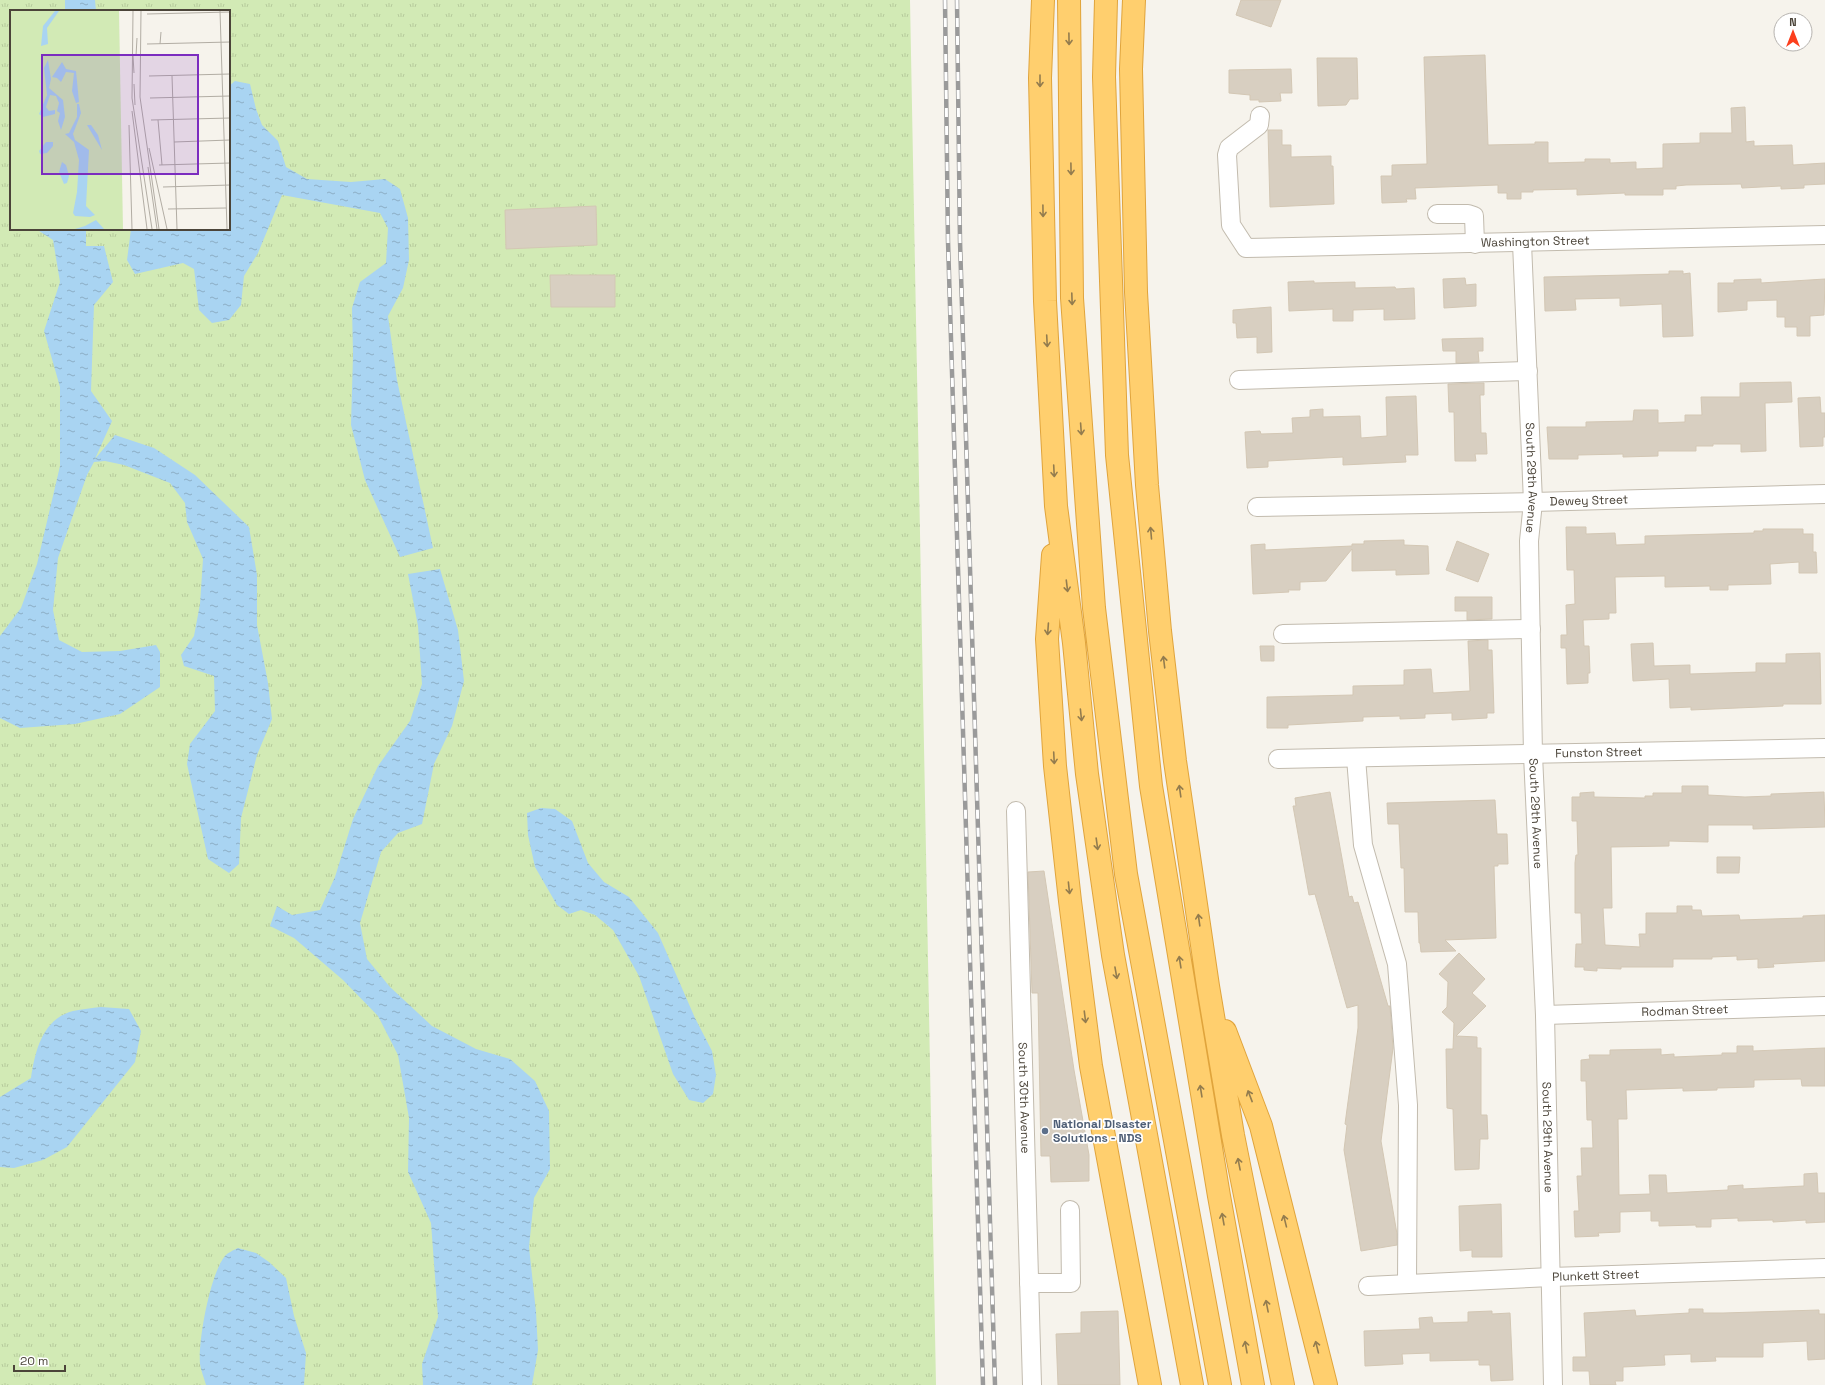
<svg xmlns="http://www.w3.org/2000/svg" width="1825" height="1385" viewBox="0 0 1825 1385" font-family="'Space Grotesk',sans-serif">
<defs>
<pattern id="grass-tufts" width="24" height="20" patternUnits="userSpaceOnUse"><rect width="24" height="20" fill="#d2eab5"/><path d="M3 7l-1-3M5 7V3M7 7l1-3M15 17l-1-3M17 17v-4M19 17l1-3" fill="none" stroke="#b6ca9c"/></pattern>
<pattern id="water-ripples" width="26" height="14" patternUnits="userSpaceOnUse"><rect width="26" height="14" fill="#a9d4f2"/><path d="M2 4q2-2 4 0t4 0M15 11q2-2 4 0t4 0" fill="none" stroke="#8caec5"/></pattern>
</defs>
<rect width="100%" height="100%" fill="#f6f3ec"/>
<path fill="url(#grass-tufts)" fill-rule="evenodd" d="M0,0H910L936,1385H0ZM11,11H229V229H11Z"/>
<path fill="url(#water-ripples)" d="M65,0H95L96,11H65Z
M235,81L250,84L256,109L262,125L278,141L286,167L307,179L351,182L385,179L400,189L408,218L409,260L403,288L388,316L397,380L433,548L400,557L365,480L351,425L353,355L352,308L360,282L386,263L388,228L380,213L282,195L258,253L244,276L241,305L229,320L212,323L199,310L194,269L183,263L135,274L127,260L131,229H229V86Z
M36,229H86V246H104L113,282L94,305L91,391L112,421L95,459L115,435L154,448L195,475L249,527L257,575V625L268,683L272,719L257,755L241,818L239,864L229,873L208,859L187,764L190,744L215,711L214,676L184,666L181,655L194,636L200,604L203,559L187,522L185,503L170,483L124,465L105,461L94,462L87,475L58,558L53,610L59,640L82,652L120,651L156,645L160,652V687L120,714L75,724L20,728L0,718V636L21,608L37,564L60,466V387L44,331L60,282L53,240Z
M440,569L458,630L464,681L452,726L434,764L422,824L398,833L381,852L360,923L367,959L390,987L432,1026L476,1049L510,1059L535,1081L549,1111L550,1169L534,1198L529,1247L536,1312L538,1350L532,1385H423L422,1364L438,1317L431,1223L408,1172L409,1118L398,1055L378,1016L343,980L294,938L270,926L277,906L292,915L320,910L335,877L353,819L378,766L410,721L422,684L418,626L408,574Z
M541,808L555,809L572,821L588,863L604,882L629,897L658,933L695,1018L712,1051L716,1075L713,1094L703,1103L689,1100L673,1074L639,976L613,930L595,915L581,910L569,914L557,905L535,867L528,835L527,813Z
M101,1007L129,1009L141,1031L135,1062L67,1147L43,1160L14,1168L0,1167V1097L31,1078C35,1052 42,1019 73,1011C82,1009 92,1008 101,1007Z
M238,1248L256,1253L269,1262L286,1278L294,1316L306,1353L304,1385H206C204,1378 201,1371 200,1364C198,1341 210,1274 225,1256C227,1253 234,1250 238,1248Z"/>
<path fill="#d8cfc1" stroke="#d3c7b4" d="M1241,0H1281L1271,27L1236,15Z
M1485,55L1488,145L1535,144V142H1548V163L1585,162V159H1610V163L1636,162V169L1663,168V144L1700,143V133H1732L1731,108L1745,107L1746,142L1754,141V146L1792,145L1793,165L1825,163V184L1804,185V188L1781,189V186L1742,188L1741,184L1686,185L1676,186V189H1663V195H1625V193L1577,195V189L1533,190V192H1521V199H1507V193H1498V185L1415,188L1416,199H1406L1407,202L1382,203L1381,176H1392V165L1427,164L1424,57Z
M1317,58H1357L1358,99H1350L1346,105L1318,106Z
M1291,69L1292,93H1280L1281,101L1259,102V100H1250V95L1229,93V70Z
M1268,130H1282V145H1291V157L1331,156V166H1333L1334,204L1270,207Z
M596,206L597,245L506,249L505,210Z
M1669,271H1683V274L1690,273L1693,336L1663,337L1662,304L1620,306V298L1575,299L1576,310L1545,311L1544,277L1669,274Z
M550,275H615V307H551Z
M1465,278L1466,285L1476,284V306L1444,308L1443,279Z
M1761,279V283L1825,279L1824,315L1810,316V336H1797V327H1785V317H1777V300L1747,301V310L1718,312V283H1734V280Z
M1314,281V283L1355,282V288L1395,287L1396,289L1414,288L1415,319L1384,320V309L1353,310V321H1333V309L1289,311L1288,282Z
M1271,307L1272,352L1257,353V337L1237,338L1236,323H1233V310Z
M1483,338V351H1478L1479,362L1456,363V351H1443L1442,339Z
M1791,382L1792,402L1765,403L1766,451L1741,452V444H1713V446H1696V451H1658V456L1623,457V454L1578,455V459H1549L1547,427H1586V422L1633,421L1634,410H1658V423L1685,422V415H1702L1701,397H1740V383Z
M1484,383V395H1480L1481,433H1486L1487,454H1475L1476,461H1455L1454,412H1449L1448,384Z
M1416,396L1418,455H1405L1406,462L1343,465V457L1268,461V467L1247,468L1245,432L1260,431L1261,434L1293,433L1292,418L1310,417V410L1323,409V417L1360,416L1361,438L1387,436L1386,397Z
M1820,397L1821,413H1825V437H1823V446L1800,447L1798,398Z
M1566,527H1586V534L1615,533L1616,545L1645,544V536L1754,533V531H1763V529H1803V534H1813V552H1816L1817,573H1799V562L1770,564L1771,584L1728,585V590H1710V586L1665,587V576L1615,577L1616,613H1609V619L1583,620L1584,646H1589L1590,673H1588V683L1567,684L1566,648H1561V635H1567L1566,605L1575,604L1574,570H1567Z
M1404,540V545L1428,546L1429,574L1396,575V570L1352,571V549L1326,581L1300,582V590H1288L1289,592L1253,594L1251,545L1265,544V550L1352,546V544H1364V541Z
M1457,541L1489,554L1478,582L1446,570Z
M1455,597H1492V619L1467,620V611H1455Z
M1488,640V650H1492L1494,713H1487V718L1452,720V713L1425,714V718L1400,719V716L1363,717V721L1288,725V728H1267V697L1353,695V686L1404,685V670L1431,669L1433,693L1470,691L1468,641Z
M1653,643L1654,666L1690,665V674L1756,672V663H1786V654L1820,653L1821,704H1783V706L1691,710V707L1670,708L1669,679L1633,681L1631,644Z
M1260,646H1274V661H1261Z
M1682,786H1708V795L1745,797L1771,796V794L1824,792L1825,827L1753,829V825H1708V842L1669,841V846L1611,847L1612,908H1603L1605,945L1640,947L1639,934H1646V913H1677V906H1692V910H1701L1702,916L1739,915L1740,920L1803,918V916L1825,915V961L1773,964L1774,967L1758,968V959L1737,960V956L1712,957V959H1673V967H1621V969L1597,968V971L1584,970V967H1575L1576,944H1582L1581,913H1575V863L1576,855H1578L1577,821H1572V797H1580V793L1594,792V797L1645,798V796H1653V793H1682Z
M1330,792L1349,897L1352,896L1354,903L1358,902L1388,1006H1390L1393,1048L1381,1141L1397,1234V1245L1361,1251L1344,1150L1347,1125L1345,1124L1358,1028V1005L1347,1008L1315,894L1309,895L1293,806H1296L1295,798Z
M1495,800L1497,834H1507L1508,864H1498V866H1494L1496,938L1445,940L1456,951L1421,952L1420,943H1419L1418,912H1405L1404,868H1401L1399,824H1388L1387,803Z
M1717,857H1740L1739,873H1717Z
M1044,871L1074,1070L1089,1155V1181L1051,1182L1050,1156H1041L1038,993H1032L1028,872Z
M1459,953L1485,979L1472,993L1486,1006L1456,1036L1477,1037V1048H1481V1115H1487L1488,1139H1480L1479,1169L1455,1170L1453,1109L1447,1108L1446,1049H1453L1454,1023L1442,1012L1447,1007L1448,982L1439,974Z
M1737,1046H1753V1051L1825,1048V1086H1802L1801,1079L1754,1080V1087L1717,1088V1090L1683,1091V1088L1626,1090L1627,1119H1618L1619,1195L1650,1194L1649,1175H1666L1667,1193L1728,1190V1186L1743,1185V1189L1804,1186V1174L1817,1173L1818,1193H1825V1222L1806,1223V1220L1773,1222V1220L1738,1221V1218L1711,1219V1227H1696V1225L1659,1226V1221H1651V1211L1620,1212V1232L1598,1233L1599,1236L1575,1237L1574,1211H1579L1577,1176H1582L1581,1148H1593L1592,1120H1587L1586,1081H1581V1060L1590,1059L1589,1055H1610V1050L1661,1049V1055L1674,1054V1057L1722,1055V1053H1737Z
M1501,1204L1502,1257H1472V1250L1460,1251L1459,1206Z
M1689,1309H1703V1313H1723L1819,1310V1314H1825V1359L1808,1360L1807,1341L1763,1343V1357H1715L1716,1361L1691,1362V1354L1664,1355L1665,1365L1623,1367V1381H1615L1616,1385H1590L1589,1371H1573V1357H1586L1584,1313L1635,1310L1636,1316L1689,1313Z
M1118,1311L1120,1385H1058L1056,1334L1081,1333V1312Z
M1492,1311V1314L1510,1313L1513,1380L1491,1381L1490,1365H1479V1360L1430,1361V1353L1402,1354L1403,1364L1365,1366L1364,1331L1420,1329L1419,1318L1432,1317L1433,1323L1468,1322V1312Z"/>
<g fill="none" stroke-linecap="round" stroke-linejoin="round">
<g stroke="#c2bbae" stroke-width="20">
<g id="minor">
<path id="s1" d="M1260,116L1259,125L1229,148L1227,155L1231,225L1246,248L1825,235"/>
<path d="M1437,214H1468L1474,216L1475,244"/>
<path id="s2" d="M1522,243L1533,502L1529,541L1533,755L1545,1015L1553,1385"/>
<path d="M1239,380L1528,371"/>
<path id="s3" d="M1257,507L1533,502L1825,494"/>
<path d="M1283,634L1531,629"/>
<path d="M1356,758L1363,845L1397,964L1408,1105L1407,1284"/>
<path id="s4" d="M1278,759L1825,748"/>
<path id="s5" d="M1016,811L1032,1385"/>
<path id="s6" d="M1545,1015L1825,1006"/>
<path d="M1029,1283H1071L1070,1210"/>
<path id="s7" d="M1368,1286L1551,1277L1825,1268"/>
</g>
</g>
<g stroke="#e0a43c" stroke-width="24">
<path id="highway" d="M1043,0L1040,78L1045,301L1056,506L1074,643L1087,774L1113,955L1192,1385
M1069,0L1072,298L1094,608L1126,874L1220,1385
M1106,0L1104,77L1117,455L1151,786L1219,1196L1253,1385
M1134,0L1131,69L1136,292L1147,485L1160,631L1175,761L1208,986L1233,1135L1283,1385
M1053,555L1047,639L1055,766L1070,901L1091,1066L1150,1385
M1225,1031L1261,1126L1326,1385"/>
</g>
<use href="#minor" stroke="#fff" stroke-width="18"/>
<use href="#highway" stroke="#ffcf6e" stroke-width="22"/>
<g stroke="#9a9a9a" stroke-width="4.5">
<path id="rail" d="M945,0L948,241L983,1385
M957,0L960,241L995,1385"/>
</g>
<use href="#rail" stroke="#fff" stroke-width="3" stroke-dasharray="9" stroke-linecap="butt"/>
</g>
<defs><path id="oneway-shaft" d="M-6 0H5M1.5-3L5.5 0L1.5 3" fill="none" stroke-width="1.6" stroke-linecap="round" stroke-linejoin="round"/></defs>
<g stroke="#937c4e">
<use href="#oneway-shaft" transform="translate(1069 39) rotate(89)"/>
<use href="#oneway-shaft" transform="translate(1040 81) rotate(90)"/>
<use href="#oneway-shaft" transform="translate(1071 169) rotate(89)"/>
<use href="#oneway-shaft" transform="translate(1043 211) rotate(89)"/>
<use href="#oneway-shaft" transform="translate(1072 299) rotate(88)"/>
<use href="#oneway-shaft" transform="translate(1047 341) rotate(87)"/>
<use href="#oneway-shaft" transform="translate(1081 429) rotate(86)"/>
<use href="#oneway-shaft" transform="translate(1054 471) rotate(87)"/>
<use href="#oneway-shaft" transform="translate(1151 533) rotate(-95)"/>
<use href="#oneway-shaft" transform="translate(1067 586) rotate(83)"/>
<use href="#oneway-shaft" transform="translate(1048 629) rotate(94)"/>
<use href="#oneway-shaft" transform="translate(1164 662) rotate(-97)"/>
<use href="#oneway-shaft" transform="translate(1081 715) rotate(84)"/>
<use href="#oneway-shaft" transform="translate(1054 758) rotate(87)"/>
<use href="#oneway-shaft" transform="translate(1180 791) rotate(-98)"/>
<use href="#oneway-shaft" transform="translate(1097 844) rotate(82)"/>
<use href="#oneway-shaft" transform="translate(1069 888) rotate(84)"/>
<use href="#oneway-shaft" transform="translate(1199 920) rotate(-98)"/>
<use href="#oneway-shaft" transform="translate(1180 962) rotate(-99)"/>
<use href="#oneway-shaft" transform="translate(1116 973) rotate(80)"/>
<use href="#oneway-shaft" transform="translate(1085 1017) rotate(83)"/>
<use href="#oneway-shaft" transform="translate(1201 1091) rotate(-99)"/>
<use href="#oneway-shaft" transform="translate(1250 1096) rotate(-111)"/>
<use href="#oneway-shaft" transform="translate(1239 1164) rotate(-101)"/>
<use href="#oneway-shaft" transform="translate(1223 1219) rotate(-100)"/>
<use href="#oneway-shaft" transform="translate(1285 1221) rotate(-104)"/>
<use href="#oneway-shaft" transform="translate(1267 1306) rotate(-101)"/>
<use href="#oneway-shaft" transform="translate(1246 1347) rotate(-100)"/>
<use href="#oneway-shaft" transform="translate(1317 1347) rotate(-104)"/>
</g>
<circle fill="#5c6f8a" stroke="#fff" stroke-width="1.5" cx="1045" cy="1131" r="4"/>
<g text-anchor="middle" stroke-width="3.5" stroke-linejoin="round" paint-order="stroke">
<g font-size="12" fill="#4b4439" stroke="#fff">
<text dy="4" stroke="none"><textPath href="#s1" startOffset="441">Washington Street</textPath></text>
<text dy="4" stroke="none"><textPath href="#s2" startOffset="235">South 29th Avenue</textPath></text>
<text dy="4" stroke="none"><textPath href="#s3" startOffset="332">Dewey Street</textPath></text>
<text dy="4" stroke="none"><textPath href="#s4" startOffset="321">Funston Street</textPath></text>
<text dy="4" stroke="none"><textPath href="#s2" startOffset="571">South 29th Avenue</textPath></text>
<text dy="4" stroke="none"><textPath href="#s6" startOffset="140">Rodman Street</textPath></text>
<text dy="4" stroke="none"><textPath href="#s5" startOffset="287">South 30th Avenue</textPath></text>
<text dy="4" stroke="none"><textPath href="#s2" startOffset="895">South 29th Avenue</textPath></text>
<text dy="4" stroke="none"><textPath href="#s7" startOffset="228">Plunkett Street</textPath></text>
</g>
<g font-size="12" font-weight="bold" fill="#4e5e75" stroke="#fff" text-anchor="start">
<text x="1053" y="1128">National Disaster<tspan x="1053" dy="14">Solutions - NDS</tspan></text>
</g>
</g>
<g transform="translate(10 10)">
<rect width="220" height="220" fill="#f6f3ec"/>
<path d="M0,1H109L113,219H0Z" fill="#d2eab5"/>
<path d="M45,1H49L37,18L38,34L31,36L33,16ZM38,50L41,69L39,78L53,90L55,107L51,120L48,111L50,103L47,101L49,93L46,86L40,85L36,97L39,101L45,100V104L33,107L29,104L37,85L34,58ZM52,52L56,59L66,61L69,92L66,93L62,81L64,63L56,62L51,72L47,68L42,67ZM67,94H69L71,103L63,124L65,130L79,140L76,196L85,205L80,207L65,206L63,203L67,182L69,150L64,132L55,124L59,123L67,107ZM77,115H81L88,125L92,140ZM36,132H43V136L37,143L30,144L29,141ZM52,152L56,155L59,166L57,173L54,174L49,162ZM86,210L94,219H65L75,216Z" fill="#a9d4f2"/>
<path fill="none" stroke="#b2ada4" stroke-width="1" d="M123,1L122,88L142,219M131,1L130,87L149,219M210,1L217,219M137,4L220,2M137,34L220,32M150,34L151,22M123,46L124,63M126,46L127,28M139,66L220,64M162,66L167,219M124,74L125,95M140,88L220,86M122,101L137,219M141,110L220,108M148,110L152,155M119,115L122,219M164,132L220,130M139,138L157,219M149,155L220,153M138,157L147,219M153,177L220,175M158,199L216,198"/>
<path fill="#7b2cbf" fill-opacity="0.15" stroke="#7b2cbf" stroke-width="2" d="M32,45H188V164H32Z"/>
<rect width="220" height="220" fill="none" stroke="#4b4439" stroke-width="2"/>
</g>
<g transform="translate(1793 32)"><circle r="19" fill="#ffffff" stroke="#b7b4b0"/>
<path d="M0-3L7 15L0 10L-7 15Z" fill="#fc3f1d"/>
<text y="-6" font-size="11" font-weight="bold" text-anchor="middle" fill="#4b4439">N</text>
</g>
<path d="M14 1365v6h51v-6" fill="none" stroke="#4b4439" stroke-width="2"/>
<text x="20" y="1365" font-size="12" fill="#4b4439" stroke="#ffffff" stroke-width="3" paint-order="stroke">20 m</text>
</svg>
